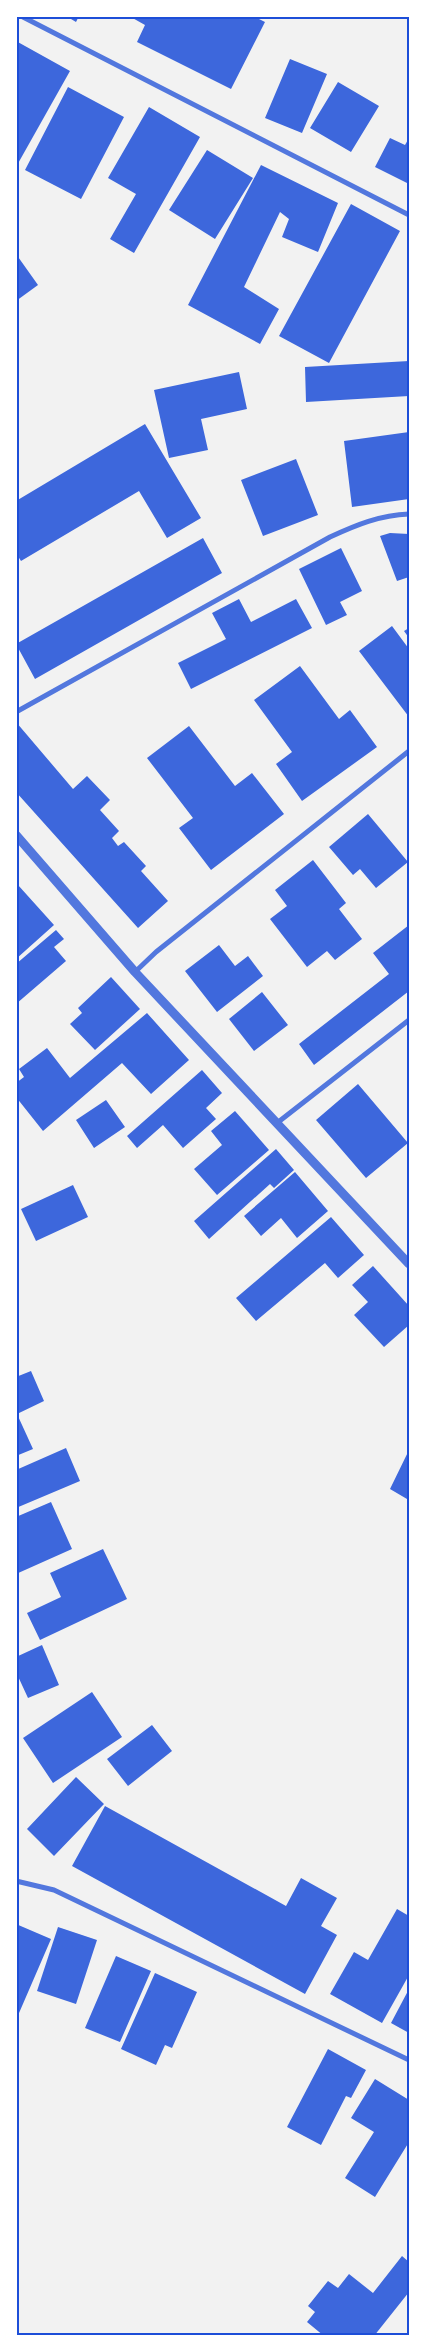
<svg xmlns="http://www.w3.org/2000/svg" width="425" height="2352" viewBox="0 0 425 2352" font-family="'Varela Round',sans-serif">
<rect width="100%" height="100%" fill="#f2f2f2"/>
<path fill="#3d67dc" d="M66,16H79L76,22Z
M129,16H223L227,18L228,16H253L265,22L231,89L137,42L145,25Z
M16,41L70,71L16,167Z
M290,59L327,74L302,133L265,118Z
M338,82L379,106L351,152L310,128Z
M68,87L124,117L81,199L25,170Z
M149,107L200,137L134,253L110,239L136,194L108,178Z
M390,138L405,145L409,138V184L375,167Z
M207,150L253,178L215,239L169,210Z
M261,165L338,203L318,252L282,237L289,219L280,212L244,287L279,309L260,344L188,305Z
M351,204L400,231L329,363L279,336Z
M16,254L38,285L16,301Z
M409,361V396L306,402L305,367Z
M239,372L247,409L201,419L208,450L169,458L154,390Z
M145,424L201,518L167,538L139,491L21,561L16,553V501Z
M409,432V499L352,507L344,441Z
M296,459L318,515L263,536L241,480Z
M390,533L409,534V577L397,581L380,536Z
M203,538L222,573L35,679L16,644Z
M341,548L362,591L340,602L347,615L326,625L299,569Z
M239,599L251,622L296,599L312,628L191,689L178,663L226,639L212,613Z
M392,626L409,649V717L359,651Z
M409,628V638L404,631Z
M300,666L339,719L350,710L377,747L302,801L276,764L292,752L254,700Z
M16,722L73,789L87,776L110,800L100,810L119,831L112,838L118,846L124,842L146,866L141,871L168,901L138,928L16,792Z
M189,726L235,786L252,773L284,814L211,870L179,828L193,818L147,758Z
M368,814L408,862L376,888L360,869L353,875L329,847Z
M313,860L346,903L339,909L362,939L335,960L327,951L307,967L270,919L287,906L275,890Z
M18,885L54,925L16,959V887Z
M409,925V991L314,1065L299,1044L389,974L373,953Z
M56,930L64,939L54,947L66,961L16,1004V964Z
M219,945L235,966L248,956L263,976L217,1012L185,971Z
M111,977L140,1009L95,1050L70,1024L82,1013L78,1008Z
M262,992L288,1025L254,1051L229,1019Z
M147,1013L189,1060L151,1094L122,1063L43,1131L16,1097V1083L24,1077L19,1069L47,1048L70,1078Z
M202,1070L222,1093L206,1108L216,1119L183,1148L163,1125L137,1148L127,1136Z
M358,1084L408,1143L366,1178L316,1120Z
M106,1100L125,1127L94,1148L76,1120Z
M235,1111L269,1150L217,1195L194,1169L222,1145L211,1131Z
M276,1149L294,1170L274,1188L270,1184L209,1239L194,1221Z
M295,1172L328,1211L297,1238L281,1218L261,1236L244,1216Z
M73,1185L88,1217L36,1241L21,1209Z
M331,1217L364,1255L338,1278L325,1263L256,1321L236,1298Z
M373,1266L409,1306V1325L384,1347L354,1315L368,1302L352,1285Z
M31,1371L44,1401L17,1414L33,1449L16,1456V1377Z
M66,1448L80,1481L16,1508V1470Z
M409,1450V1495L407,1499L390,1489Z
M51,1502L72,1549L16,1574V1517Z
M103,1549L127,1599L40,1640L27,1613L61,1597L50,1573Z
M42,1645L59,1685L28,1698L16,1672V1657Z
M92,1692L122,1737L53,1783L23,1738Z
M152,1725L172,1751L128,1786L107,1759Z
M76,1777L104,1804L54,1856L27,1829Z
M105,1806L286,1906L301,1878L337,1898L321,1926L337,1935L305,1994L72,1866Z
M397,1909L409,1916V1975L382,2023L330,1994L354,1952L368,1960Z
M16,1924L51,1939L16,2020Z
M58,1927L97,1940L76,2004L37,1991Z
M116,1956L151,1971L120,2042L85,2028Z
M155,1973L197,1992L172,2048L165,2045L156,2065L121,2049Z
M409,1989V2033L391,2023Z
M328,2049L366,2070L351,2098L346,2096L321,2145L287,2127Z
M375,2079L409,2100V2142L375,2197L345,2178L374,2132L351,2118Z
M402,2256L409,2262V2292L374,2336H324L307,2322L315,2312L308,2306L328,2281L338,2288L349,2274L373,2293Z"/>
<g fill="none" stroke-linecap="round" stroke-linejoin="round">
<path stroke="#5277de" stroke-width="5" d="M21,16L409,215
M16,712L330,537C356,525 380,515 409,514
M135,972L156,952L409,751
M277,1123L409,1020
M16,1881L54,1890L409,2060"/>
<path stroke="#5277de" stroke-width="9" d="M16,835L135,972L409,1264"/>
</g>
<rect width="425" height="2352" fill="none" stroke="#ffffff" stroke-width="35"/>
<rect x="18" y="18" width="390" height="2316" fill="none" stroke="#1d4ed8" stroke-width="2"/>
</svg>
